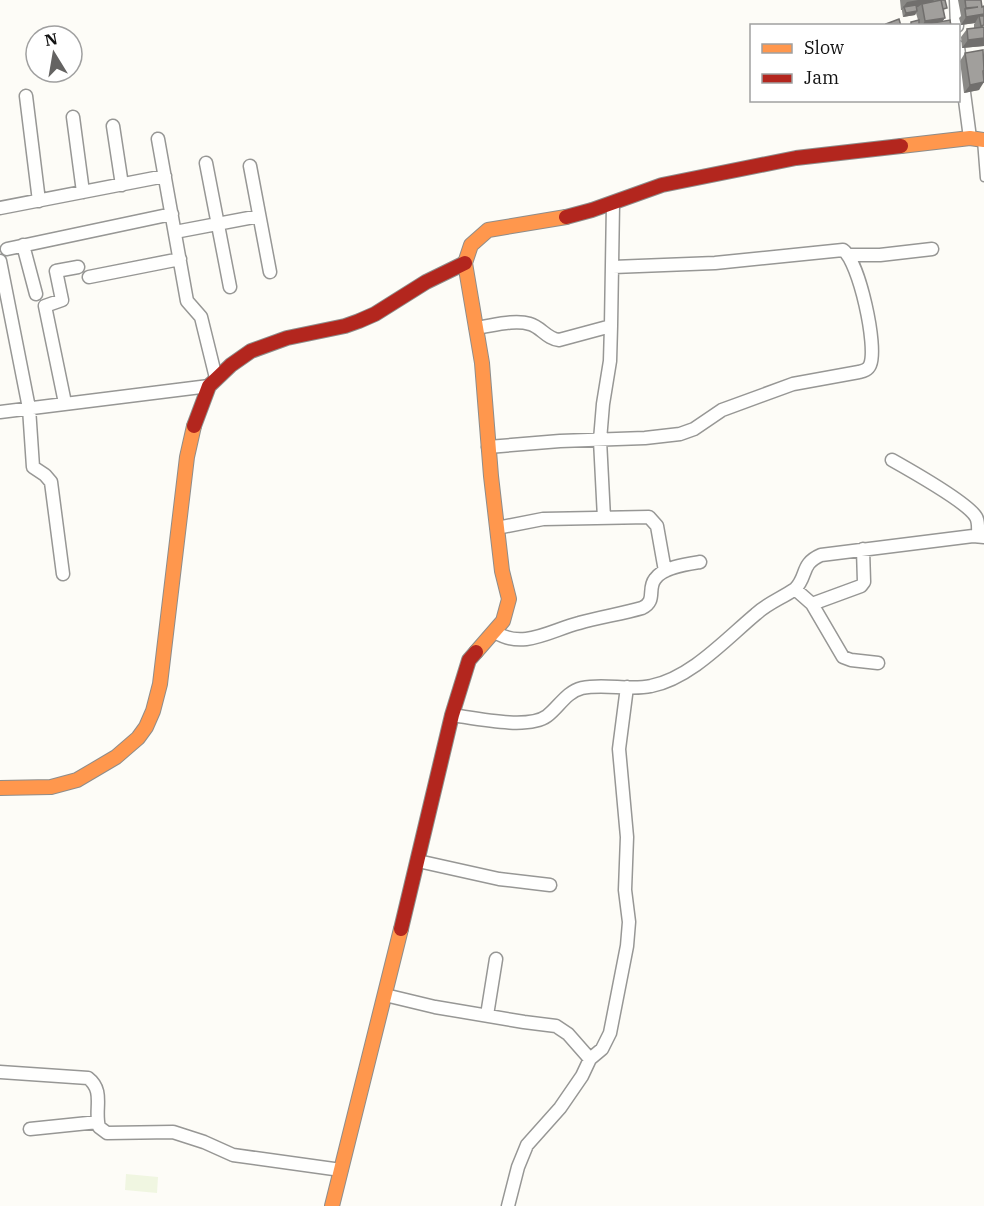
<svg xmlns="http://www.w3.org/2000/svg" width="984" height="1206" viewBox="0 0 984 1206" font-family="'IBM Plex Serif',serif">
<rect width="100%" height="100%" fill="#fdfcf7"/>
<path fill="#f0f6e1" d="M126,1174L158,1177L157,1193L125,1190Z"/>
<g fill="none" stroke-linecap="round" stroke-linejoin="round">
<g stroke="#979795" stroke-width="9">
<path id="lane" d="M981,140L984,178"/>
</g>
<g stroke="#979795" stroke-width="15">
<path id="street" d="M956,0L957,26
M958,47L970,138
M26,96L39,201
M73,117L83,192
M113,126L122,185
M158,139L187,301L201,317L216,378
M206,163L230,287
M250,166L270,272
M0,208L165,176
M175,232L259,216
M23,245L36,294
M7,249L172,214
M849,255H880L932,249
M0,261L29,408L33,467L45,475L51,482L63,574
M89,277L180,259
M611,326L613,204
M476,328C492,326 514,319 530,324C541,327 547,339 559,340L611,326L610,361L603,404L600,440L604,518
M65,403L45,306L62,300L56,271L78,267
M0,412L209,386
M488,447L560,441L645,438L680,434L694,429L722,410L793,384L859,372C863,371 868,370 870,365C878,347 859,261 843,250L715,263L613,267
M892,460C908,469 968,503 976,517C979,522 978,529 978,536
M497,528L543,519L649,517L657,526L665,571
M795,589L812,604L843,657L851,660L878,663
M812,604L861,586L864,582L863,549
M495,632C523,650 551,630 579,623C600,617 621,614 642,608C657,601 647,589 655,579C663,567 687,564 700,562
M452,715C474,718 528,730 547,716C559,707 566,692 582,688C605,683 629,691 651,686C691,678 726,639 756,614C768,603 782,598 795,589C808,576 800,564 821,555L973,536L984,537
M418,861L499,879L550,885
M385,995L435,1007L524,1022L556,1026L568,1034L590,1059L582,1076L560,1108L527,1145L518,1167L508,1206
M487,1015L496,959
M590,1059L602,1049L610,1033L627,946L629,922L625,890L627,837L619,749L627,687
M0,1072L88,1078C105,1091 94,1109 99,1127L107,1133L173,1132L204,1142L233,1155L341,1170
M30,1129L98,1122"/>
</g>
<g stroke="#8e8d8b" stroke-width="16">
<path id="slow" d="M901,146L970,138L984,140
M476,652L503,621L509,599L502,571L491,476L482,363L465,263L471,245L488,230L566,217
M0,788L51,787L77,780L116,757L138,738L146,727L153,711L160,684L187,457L194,426
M332,1206L401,929"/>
</g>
<g stroke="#8e8d8b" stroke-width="16">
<path id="jam" d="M566,217L592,210L662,185L796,158L901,146
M194,426L209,386L231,365L251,351L287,338L345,326L359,321L375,314L426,282L465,263
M401,929L452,715L469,660L476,652"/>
</g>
<use href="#lane" stroke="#fffffe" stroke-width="6"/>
<use href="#street" stroke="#fffffe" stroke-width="12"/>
<use href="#slow" stroke="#ff974d" stroke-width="14"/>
<use href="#jam" stroke="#b3261e" stroke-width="14"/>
</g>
<path fill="#8a8986" d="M900,0H945L944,12L945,18L942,21L951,26H908L911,22L918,20L916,13L915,15L903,17L902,11V10H901Z
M958,0H981L984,46L962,48L961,37L967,29L974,28V24L975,23L961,25L959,18L961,16Z
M965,53L984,55V74L979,90L964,93L960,61Z"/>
<path fill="#716f6d" d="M918,0H934L932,3L922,4L918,7L905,9L904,7L901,10L907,2Z
M917,11L915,15L903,17L906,13Z
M984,14V18L979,16L975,23L961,25L966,17Z
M945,18L939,26L927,24L926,26H922L925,21Z
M984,38V46L962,48L968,40Z
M984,82L979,90L964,93L970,85Z"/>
<path fill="#a19f9c" stroke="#716f6d" stroke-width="1.5" d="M941,0L945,18L925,21L922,4Z
M941,0H945L947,8L943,9Z
M965,0H981L982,7L984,6V14L966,17L965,9L978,7L966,8Z
M916,5L917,11L906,13L904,7Z
M979,16H984V25L981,26Z
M899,19L901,26H887L886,24Z
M919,20V26H912L911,22Z
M950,20L951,26H928L927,24Z
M984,27V38L968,40L967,29Z
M983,50L984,70L983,71L984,82L970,85L965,53Z"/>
<rect x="750" y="24" width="210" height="78" fill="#ffffff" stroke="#a0a0a0" stroke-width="1.5"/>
<rect x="762" y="44" width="30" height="9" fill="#ff974d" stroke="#a0a0a0" stroke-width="1.5"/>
<text x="804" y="54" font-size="18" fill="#111111">Slow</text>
<rect x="762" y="74" width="30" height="9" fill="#b3261e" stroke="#a0a0a0" stroke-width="1.5"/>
<text x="804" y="84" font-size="18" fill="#111111">Jam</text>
<g transform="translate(54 54) rotate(349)"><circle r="28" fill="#ffffff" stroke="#a0a0a0" stroke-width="1.5"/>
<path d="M0-4.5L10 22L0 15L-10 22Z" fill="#646362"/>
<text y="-9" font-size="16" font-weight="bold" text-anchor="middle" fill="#111111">N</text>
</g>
</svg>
